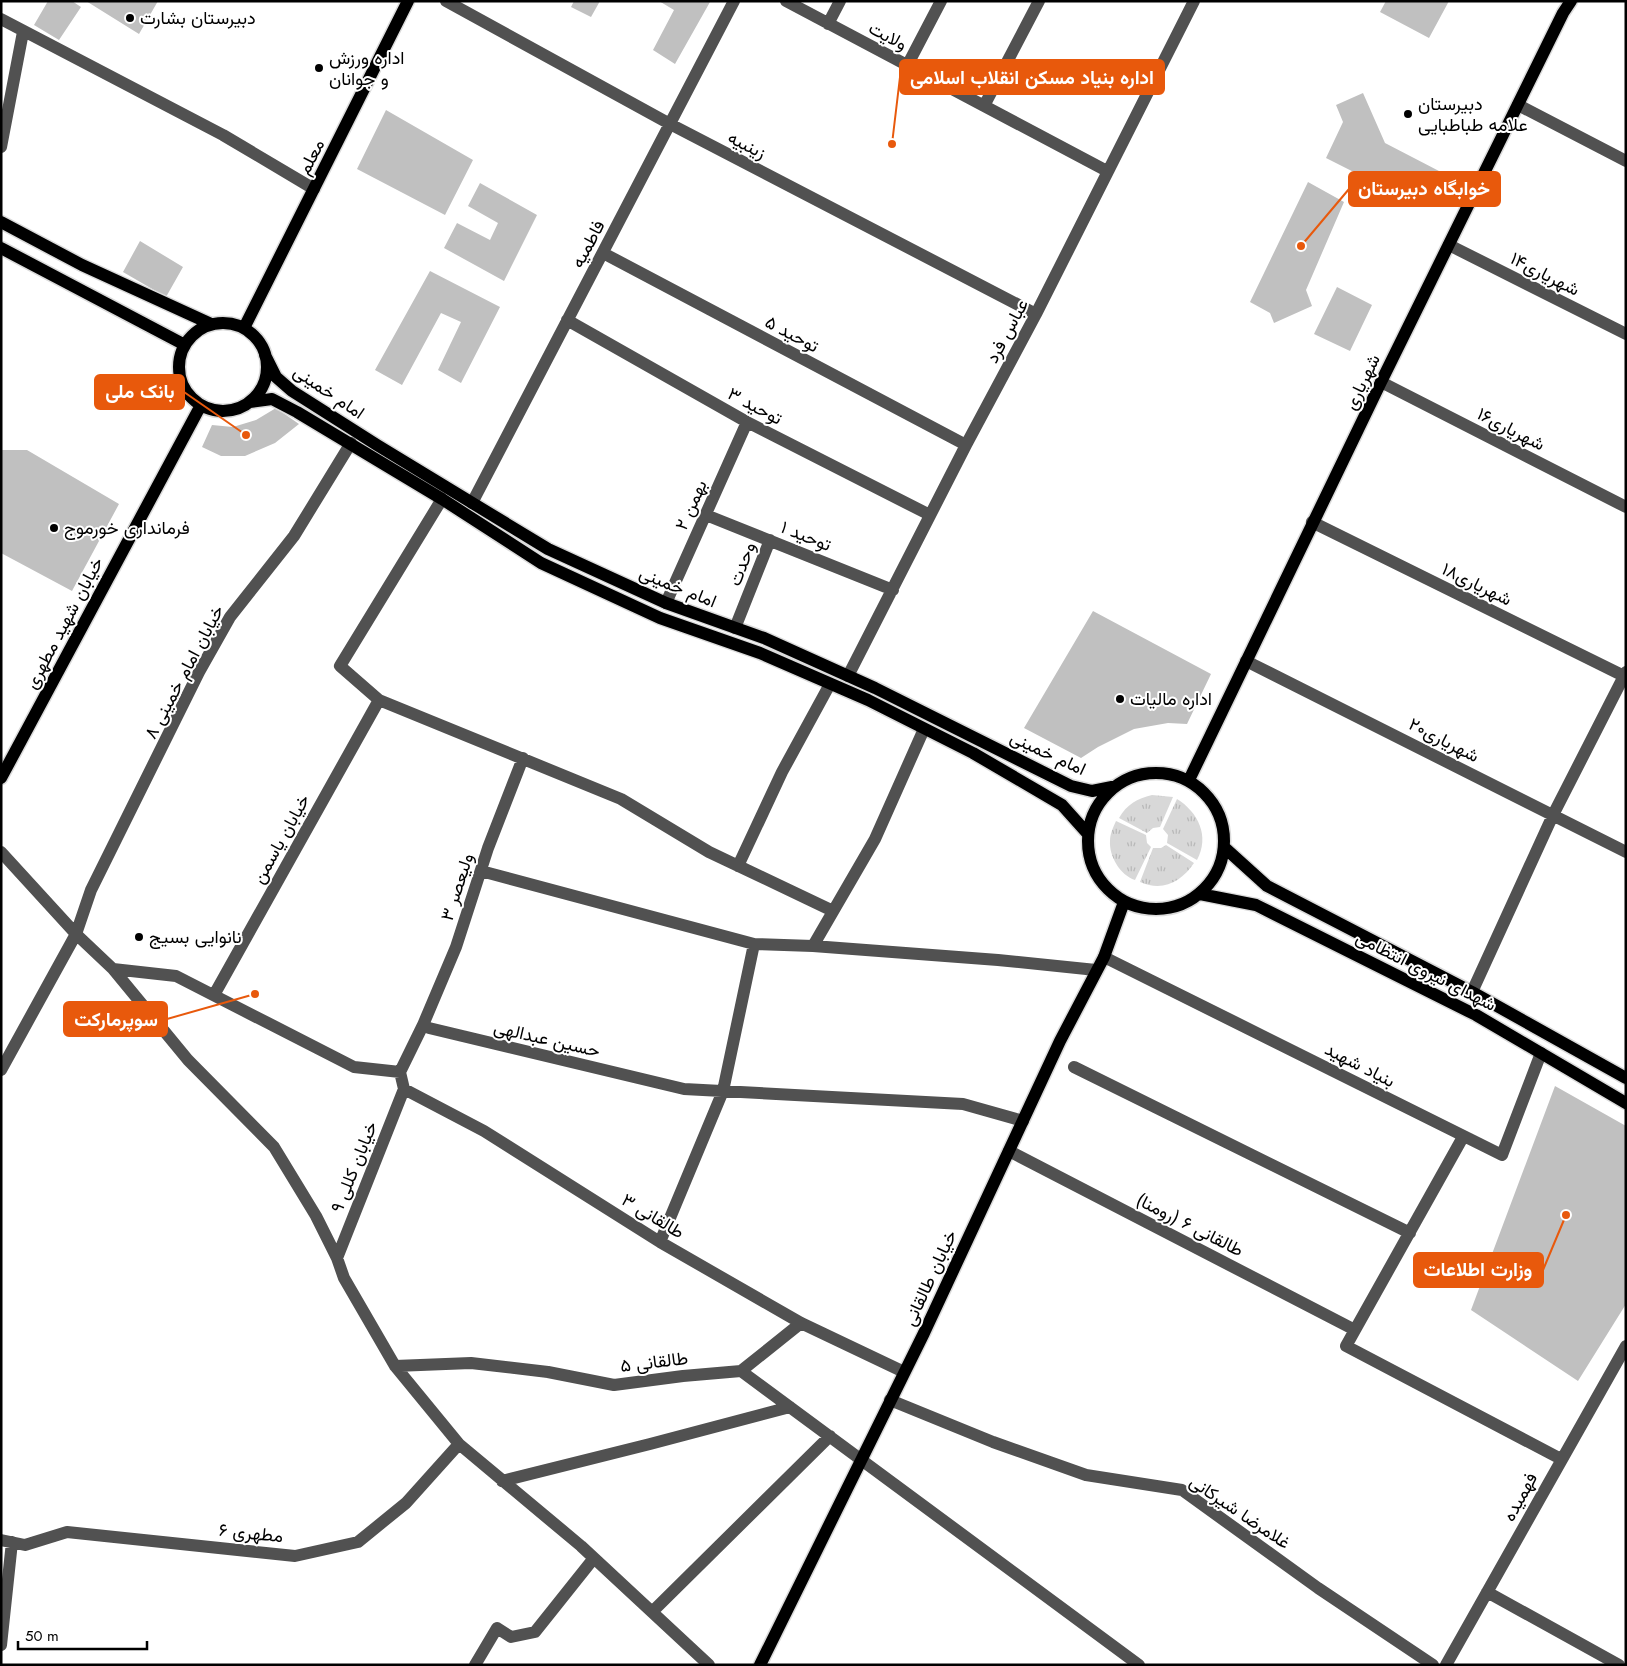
<svg xmlns="http://www.w3.org/2000/svg" width="1627" height="1666" viewBox="0 0 1627 1666" font-family="Jost,Vazirmatn,sans-serif">
<defs>
<pattern id="grass-tufts" width="24" height="20" patternUnits="userSpaceOnUse" patternTransform="scale(1.25)"><rect width="24" height="20" fill="#d8d8d8"/><path d="M3 7l-1-3M5 7V3M7 7l1-3M15 17l-1-3M17 17v-4M19 17l1-3" fill="none" stroke="#b8b8b8"/></pattern>
</defs>
<rect width="100%" height="100%" fill="#fff"/>
<path fill="url(#grass-tufts)" d="M1152,795L1173,797L1160,827L1153,828L1147,833L1119,818C1127,804 1137,799 1152,795Z
M1177,799C1198,812 1210,836 1197,860L1167,843L1168,835L1163,829Z
M1116,821L1146,835L1147,843L1151,847L1135,880C1120,875 1109,856 1110,841C1110,834 1113,828 1116,821Z
M1166,845L1194,863C1181,882 1163,892 1140,882L1153,848H1161Z"/>
<path fill="#c0c0c0" d="M48,1H72L81,7L59,40L34,25Z
M86,1H158L139,34Z
M574,1H600L591,17L571,7Z
M659,1L710,2L675,64L653,50L674,10Z
M1386,1H1449L1429,38L1380,12Z
M1363,93L1385,143L1439,171L1421,206L1326,158L1343,122L1336,105Z
M386,110L473,160L445,215L357,169Z
M1308,182L1344,202L1306,290L1312,306L1274,323L1270,313L1250,302Z
M480,183L537,215L504,281L444,248L457,223L490,240L498,223L468,206Z
M140,241L183,267L166,297L123,272Z
M430,271L500,307L461,383L438,370L461,322L441,313L402,385L375,370Z
M1337,287L1372,305L1350,351L1314,334Z
M276,408L299,424L275,443L245,456H221L202,447L212,425L233,427L256,420Z
M2,450H27L119,504L72,591L1,553V451Z
M1093,611L1211,674L1187,724L1168,723L1134,729L1098,747L1081,758L1024,728Z
M1555,1086L1626,1126V1304L1578,1381L1471,1310Z"/>
<g fill="none" stroke-linecap="round" stroke-linejoin="round">
<g stroke="#dbdbdb" stroke-width="15">
<path id="major" d="M1,222L82,265L211,324
M1,248L185,345
M179 367a44 44 0 1 1 88 0a44 44 0 1 1-88 0Z
M244,328L408,1
M265,355L276,377L292,391L377,445L548,549L666,603L764,638L875,688L1071,786L1092,791L1112,787
M250,402L272,399L297,412L442,499L541,563L660,618L760,653L868,700L973,753L1062,805L1088,834
M1088 841a68 68 0 1 1 136 0a68 68 0 1 1-136 0Z
M1,778L201,405
M1189,780L1381,382L1563,13L1571,1
M1225,848L1267,886L1472,992L1626,1078
M1200,894L1256,905L1476,1015L1626,1103
M760,1665L924,1333L1060,1041L1104,957L1124,902"/>
</g>
<path stroke="#515151" stroke-width="12" d="M446,1L670,124L1036,314
M786,1L1107,171
M1,19L223,135L314,189
M828,24L840,1
M907,66L941,1
M1518,105L1626,161
M984,106L1039,1
M1,147L23,32
M1449,245L1626,334
M603,253L966,445
M567,320L747,422L930,515
M1381,382L1626,507
M442,499L340,666L379,700L621,799L709,852L833,911
M472,503L734,1
M706,515L893,590
M1312,522L1626,677
M666,603L747,422
M735,628L770,540
M1246,661L1626,852
M848,676L966,445L1036,314L1194,1
M1,852L76,934L113,969L188,1060L274,1147L316,1216L337,1258L344,1278L395,1366L459,1444L581,1546L709,1665
M738,866L782,772L830,684
M481,871L754,944
M813,946L875,839L924,729
M1104,957L1502,1155L1541,1053
M113,969L176,976L354,1067L400,1072L423,1025L429,1028L684,1089L963,1104L1023,1121
M1472,992L1553,815L1626,672
M214,995L379,700
M423,1025L456,947L488,848L523,758
M1074,1067L1410,1233
M1,1070L76,934L91,890L199,672L230,617L294,536L351,443
M400,1072L404,1089L484,1131L660,1242L801,1323L904,1372
M1463,1137L1346,1346L1561,1459
M1009,1151L1355,1330
M660,1242L723,1091L754,944L813,946L998,960L1096,970
M337,1258L404,1089
M395,1366L471,1363L548,1372L614,1385L683,1376L741,1371L1139,1665
M741,1371L801,1323
M890,1400L993,1442L1086,1475L1182,1490L1318,1588L1433,1665
M502,1481L650,1444L790,1407
M1,1540L25,1545L67,1532L295,1556L358,1542L406,1503L459,1444
M1487,1592L1619,1665
M652,1612L830,1436
M1,1645L12,1542
M475,1665L497,1628L511,1637L535,1632L594,1558
M1446,1665L1626,1346"/>
<use href="#major" stroke="#000" stroke-width="12"/>
</g>
<g fill="#000" stroke="#fff" stroke-width="2">
<circle cx="130" cy="18" r="5"/>
<circle cx="319" cy="68" r="5"/>
<circle cx="1408" cy="114" r="5"/>
<circle cx="54" cy="528" r="5"/>
<circle cx="1120" cy="699" r="5"/>
<circle cx="139" cy="937" r="5"/>
</g>
<g text-anchor="middle" stroke-width="4" stroke-linejoin="round" paint-order="stroke">
<g font-size="18" fill="#000" stroke="#fff" text-anchor="start">
<text x="140" y="24">دبیرستان بشارت</text>
<text x="329" y="64">اداره ورزش<tspan x="329" dy="21">و جوانان</tspan></text>
<text x="1418" y="110">دبیرستان<tspan x="1418" dy="21">علامه طباطبایی</tspan></text>
<text x="64" y="534">فرمانداری خورموج</text>
<text x="1130" y="705">اداره مالیات</text>
<text x="149" y="943">نانوایی بسیج</text>
</g>
<g font-size="18" fill="#000" stroke="#fff">
<text transform="translate(888 36) rotate(28)" y="6">ولایت</text>
<text transform="translate(747 145) rotate(27)" y="6">زینبیه</text>
<text transform="translate(311 157) rotate(-63)" y="6">معلم</text>
<text transform="translate(588 244) rotate(-62)" y="6">فاطمیه</text>
<text transform="translate(1545 274) rotate(27)" y="6">شهریاری۱۴</text>
<text transform="translate(1007 331) rotate(-62)" y="6">عباس فرد</text>
<text transform="translate(792 334) rotate(28)" y="6">توحید ۵</text>
<text transform="translate(1362 382) rotate(-64)" y="6">شهریاری</text>
<text transform="translate(329 392) rotate(34)" y="6">امام خمینی</text>
<text transform="translate(755 406) rotate(28)" y="6">توحید ۳</text>
<text transform="translate(1511 429) rotate(27)" y="6">شهریاری۱۶</text>
<text transform="translate(691 505) rotate(-66)" y="6">بهمن ۲</text>
<text transform="translate(806 536) rotate(22)" y="6">توحید ۱</text>
<text transform="translate(742 564) rotate(-69)" y="6">وحدت</text>
<text transform="translate(1477 584) rotate(26)" y="6">شهریاری۱۸</text>
<text transform="translate(678 587) rotate(22)" y="6">امام خمینی</text>
<text transform="translate(64 623) rotate(-62)" y="6">خیابان شهید مطهری</text>
<text transform="translate(184 672) rotate(-62)" y="6">خیابان امام خمینی ۸</text>
<text transform="translate(1444 740) rotate(27)" y="6">شهریاری۲۰</text>
<text transform="translate(1048 753) rotate(25)" y="6">امام خمینی</text>
<text transform="translate(281 839) rotate(-61)" y="6">خیابان یاسمن</text>
<text transform="translate(457 887) rotate(-72)" y="6">ولیعصر ۳</text>
<text transform="translate(1426 971) rotate(27)" y="6">شهدای نیروی انتظامی</text>
<text transform="translate(547 1039) rotate(13)" y="6">حسین عبدالهی</text>
<text transform="translate(1360 1065) rotate(27)" y="6">بنیاد شهید</text>
<text transform="translate(354 1167) rotate(-68)" y="6">خیابان کللی ۹</text>
<text transform="translate(653 1216) rotate(31)" y="6">طالقانی ۳</text>
<text transform="translate(1190 1225) rotate(27)" y="6">طالقانی ۶ (رومنا)</text>
<text transform="translate(930 1278) rotate(-65)" y="6">خیابان طالقانی</text>
<text transform="translate(654 1362) rotate(-7)" y="6">طالقانی ۵</text>
<text transform="translate(1520 1497) rotate(-61)" y="6">فهمیده</text>
<text transform="translate(1240 1512) rotate(34)" y="6">غلامرضا شیرکانی</text>
<text transform="translate(251 1533) rotate(6)" y="6">مطهری ۶</text>
</g>
</g>
<path fill="none" stroke="#e8590c" stroke-width="2" d="M892 144L900 77M1301 246L1349 189M246 435L184 392M255 994L167 1019M1566 1215L1543 1270"/>
<g fill="#e8590c" stroke="#fff" stroke-width="2">
<circle cx="892" cy="144" r="5"/>
<circle cx="1301" cy="246" r="5"/>
<circle cx="246" cy="435" r="5"/>
<circle cx="255" cy="994" r="5"/>
<circle cx="1566" cy="1215" r="5"/>
</g>
<g fill="#e8590c" stroke="#e8590c" stroke-width="2">
<rect x="900" y="60" width="264" height="34" rx="5"/>
<rect x="1349" y="172" width="151" height="34" rx="5"/>
<rect x="95" y="375" width="89" height="34" rx="5"/>
<rect x="64" y="1002" width="103" height="34" rx="5"/>
<rect x="1414" y="1253" width="129" height="34" rx="5"/>
</g>
<g font-size="19" text-anchor="middle" font-weight="bold" fill="#fff">
<text x="1032" y="84">اداره بنیاد مسکن انقلاب اسلامی</text>
<text x="1424" y="195">خوابگاه دبیرستان</text>
<text x="140" y="398">بانک ملی</text>
<text x="116" y="1026">سوپرمارکت</text>
<text x="1478" y="1276">وزارت اطلاعات</text>
</g>
<rect width="1627" height="1666" fill="none" stroke="#000000" stroke-width="5"/>
<path d="M18 1641v8h129v-8" fill="none" stroke="#000000" stroke-width="2.5"/>
<text x="25" y="1641" font-size="15" fill="#000000" stroke="#ffffff" stroke-width="4" paint-order="stroke">50 m</text>
</svg>
